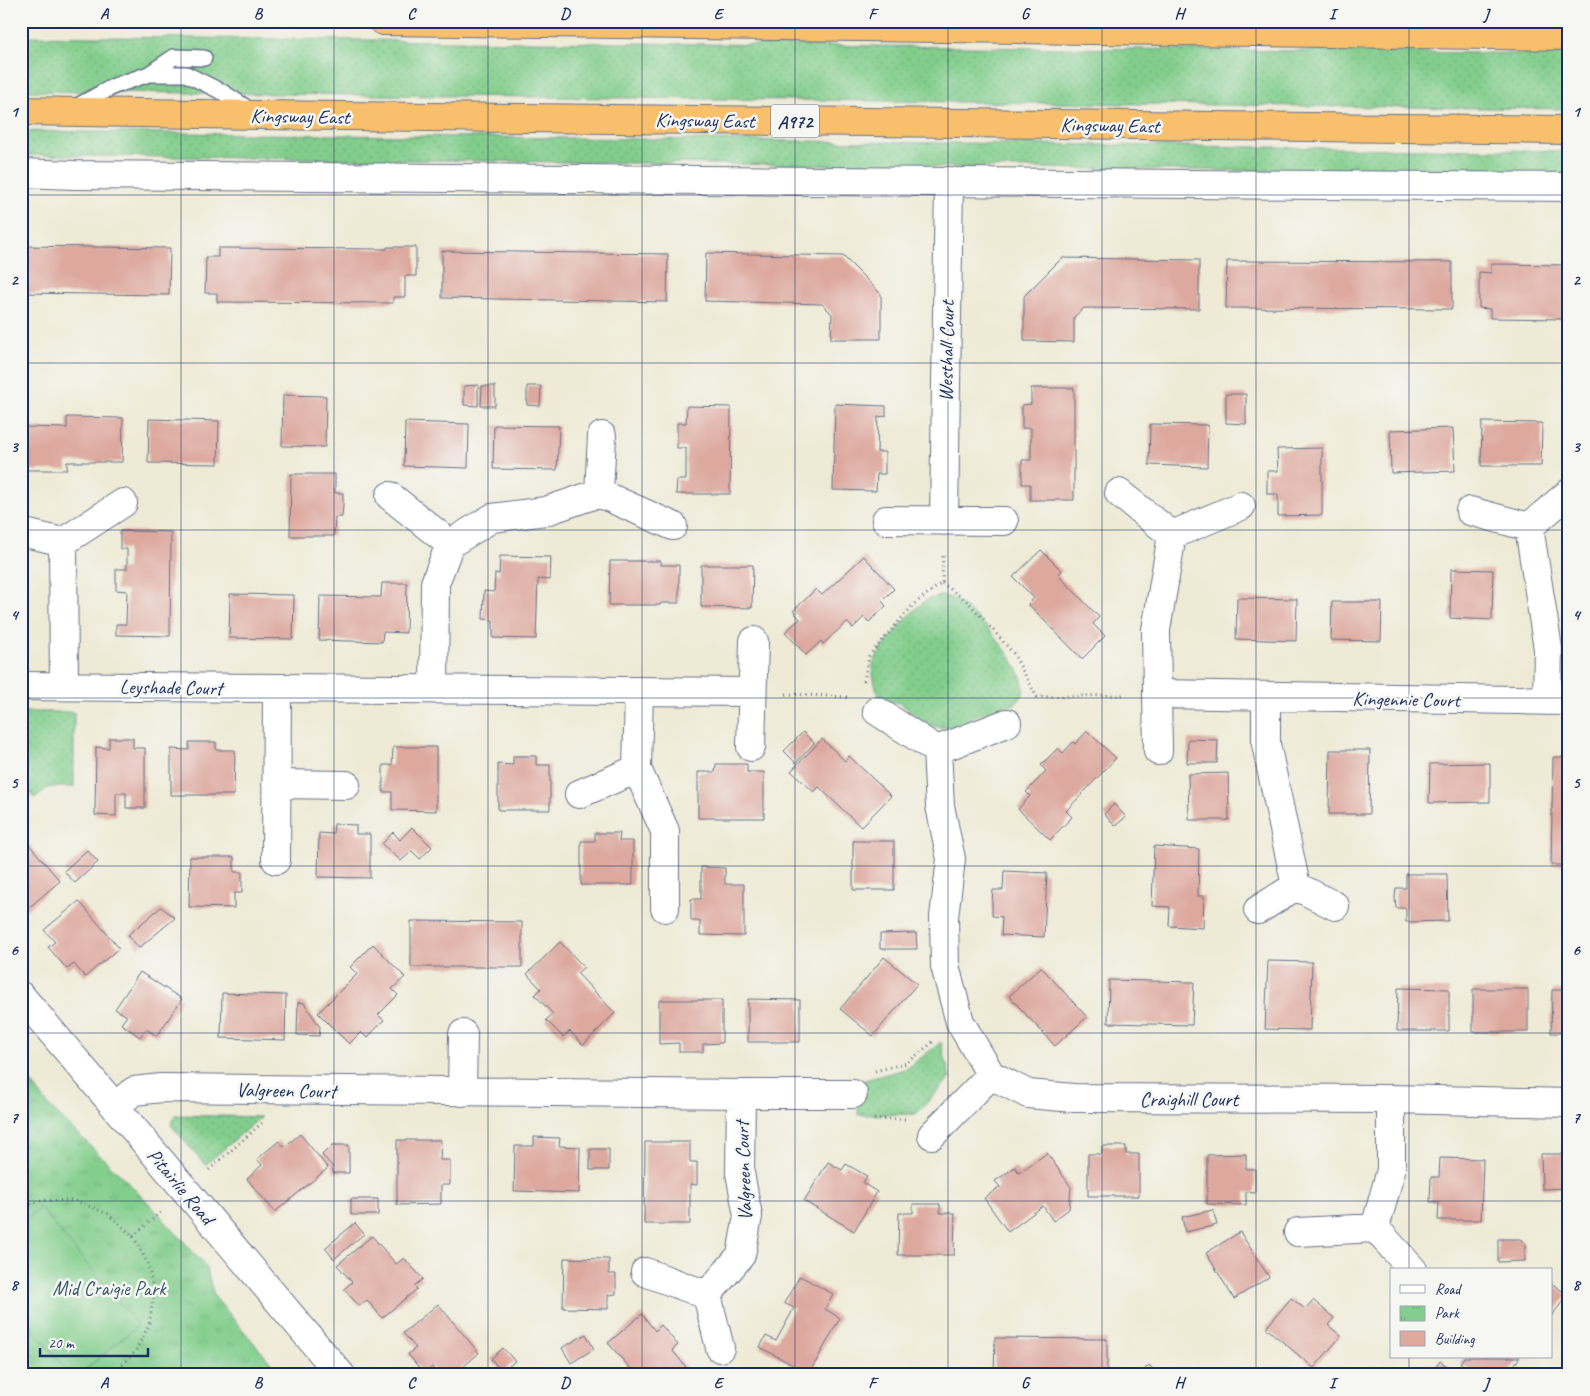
<svg xmlns="http://www.w3.org/2000/svg" width="1590" height="1396" viewBox="0 0 1590 1396" font-family="Caveat,sans-serif">
<defs>
<pattern id="grass-dots" width="8" height="8" patternUnits="userSpaceOnUse" patternTransform="scale(1.25)"><rect width="8" height="8" fill="#82ce8c"/><path d="M2 2h.1M6 6h.1" fill="none" stroke="#70b17b" stroke-width="1.8" stroke-linecap="round"/></pattern>
<pattern id="park-tufts" width="24" height="20" patternUnits="userSpaceOnUse" patternTransform="scale(1.25)"><rect width="24" height="20" fill="#82ce8c"/><path d="M3 7l-1-3M5 7V3M7 7l1-3M15 17l-1-3M17 17v-4M19 17l1-3" fill="none" stroke="#70b17b"/></pattern>
</defs>
<rect width="100%" height="100%" fill="#f6f6f2"/>
<filter id="ink" filterUnits="userSpaceOnUse"><feTurbulence type="fractalNoise" baseFrequency=".02" numOctaves="2"/><feDisplacementMap in="SourceGraphic" scale="10" xChannelSelector="R" yChannelSelector="G"/><feConvolveMatrix kernelMatrix="1 2 1 2 8 2 1 2 1" color-interpolation-filters="sRGB"/></filter>
<filter id="wash" filterUnits="userSpaceOnUse"><feTurbulence type="fractalNoise" baseFrequency=".0096" numOctaves="4" result="noise"/><feDisplacementMap in="SourceGraphic" scale="20" xChannelSelector="R" yChannelSelector="G"/><feGaussianBlur stdDeviation="1.12" result="paint"/><feColorMatrix in="noise" values="0 0 0 0 0 0 0 0 0 0 0 0 0 0 0 0 0 1.4 0 .05"/><feComposite in="paint" operator="in"/></filter>
<g filter="url(#wash)">
<rect width="100%" height="100%" fill="#eeead5"/>
<path fill="url(#grass-dots)" stroke="#4e7e75" d="M21,36L1569,54V109L21,91Z
M21,131L1569,151V175L21,155Z
M940,596C944,596 947,596 951,598C971,607 1037,674 1021,698C1014,708 995,710 983,713C967,719 955,729 937,727C919,724 909,705 895,702C893,701 890,702 888,701C881,699 877,694 876,688C874,679 871,670 874,662C879,649 914,608 925,601C929,598 935,598 940,596Z
M21,712H74V787H49L34,798L21,783Z
M941,1042L950,1078L916,1114L858,1115V1082L908,1068Z
M175,1115L261,1117L205,1165L171,1125Z"/>
<path fill="url(#park-tufts)" stroke="#4e7e75" d="M21,1068L48,1105L143,1197L206,1266L214,1296L281,1375H21Z"/>
<path fill="#82ce8c" stroke="#4e7e75" d="M40,1208L138,1325L79,1375H71L21,1315V1224Z"/>
<g id="blocks">
<path fill="#dda89e" d="M21,246L170,248L169,295L21,293Z
M387,247H416V276H405V297H393V303L217,302V293H205L206,257H218V248L387,249Z
M442,251L668,254L667,302L442,298Z
M706,253L843,256L881,294V339H831L832,314L822,304L705,301Z
M1062,258L1199,260V309L1084,308L1074,317V342L1024,341V296Z
M1227,261L1452,262V309L1226,308Z
M1491,264L1569,265V319L1490,318V309L1479,308V272L1491,273Z
M478,385V406L464,405V386Z
M482,386H495V406H481Z
M527,386H541L540,406L527,405Z
M1031,388H1074V500H1030V484H1022V460H1031V428H1022V405L1031,404Z
M1226,394H1246V424L1226,423Z
M283,395L326,396L325,447L282,446Z
M835,404L886,406V416L878,417L877,452H885V474H877L876,491L833,490Z
M687,406L731,407L730,494H676L677,480H686V448H677V423H686Z
M67,417L123,418L122,462H67V470H21V427L67,428Z
M149,419L219,421L218,464L148,463Z
M405,422L469,424L468,468L404,466Z
M1482,422L1542,423L1541,466H1481Z
M1150,424L1208,425L1207,467L1149,465Z
M494,425L559,426L557,470L493,469Z
M1453,428L1455,471L1391,473L1390,430Z
M1322,448V515L1278,516V494H1267V471H1278L1277,449Z
M291,474H335V493H343V505L342,517H335L334,536H290Z
M120,531L171,532L170,636L116,635V624H126L127,591L116,590V569H127V549H120Z
M1041,550L1062,571L1058,575L1099,617L1093,624L1105,636L1082,659L1028,604L1034,598L1013,577Z
M500,556L551,557L550,580L538,579L536,639L493,638V620L483,619L484,591L494,592L495,573L499,574Z
M864,556L894,589L882,601L886,606L869,622L864,617L853,628L847,622L823,644L821,641L806,655L785,632L800,619L793,611L816,589L822,595Z
M610,561H661V565H679V603H661L660,605H609Z
M701,565H753L752,608L701,607Z
M1451,569L1493,570L1492,620L1450,618Z
M382,583H407L406,633L383,632L382,642L319,640L320,596L381,597Z
M230,594L294,595L293,639L229,638Z
M1237,598L1297,599L1296,641L1236,639Z
M1332,602H1382L1381,641L1331,640Z
M1087,731L1116,758L1066,811L1072,817L1050,840L1018,809L1030,796L1026,792L1046,771L1041,765L1058,748L1063,753L1073,742L1075,744Z
M803,732L814,743L796,763L784,751Z
M109,738H133V748H145V808H126V793H116V816L95,815L96,747L109,748Z
M822,739L845,761L849,756L891,796L861,827L819,787L814,792L791,771Z
M1188,739L1218,740L1217,763H1187Z
M189,742H216V750H235L234,795H171V749L189,750Z
M393,747H436V811L392,810V792H383V765H392Z
M1330,750H1370L1369,814H1329Z
M513,756H536V765H550V810H498V764L513,765Z
M1553,757H1569V865H1551Z
M1490,763V802L1429,803L1430,764Z
M716,764H747V772H764V818H698V772H715Z
M1228,773L1229,820H1189L1188,774Z
M1114,804L1126,817L1115,826L1104,814Z
M334,824L356,825V834H370V878L318,877L319,833L333,834Z
M412,827L432,847L420,859L412,851L401,861L382,844L393,832L400,840Z
M595,833H620L619,841H633V885H581V841H595Z
M21,835L60,881L26,910L21,904Z
M853,841H894V890H853Z
M1154,846L1199,849L1198,896H1204L1203,928L1169,926L1170,907L1152,906Z
M87,850L98,862L75,883L64,871Z
M190,857H234V872H242V893H234V908L189,907Z
M701,867L725,868V884H744V936L700,935V921H691V899H701Z
M1004,871L1047,873L1044,937L1001,935L1002,917L992,916V903L993,890H1003Z
M1406,874H1447L1448,921L1406,922V908H1396L1395,898L1396,888H1406Z
M79,901L119,948L85,977L74,964L67,969L48,947L55,942L44,930Z
M161,907L175,918L139,948L128,935Z
M411,921L522,922V967H411Z
M916,933L917,949H880V934Z
M560,942L584,967L577,973L615,1013L583,1045L570,1031L563,1037L546,1020L553,1014L535,995L541,989L527,974Z
M373,944L405,977L392,989L398,995L378,1015L384,1020L367,1038L361,1032L349,1044L318,1013L357,974L350,967Z
M884,957L917,984L873,1036L840,1009Z
M1268,961L1312,962L1310,1030L1265,1029Z
M1041,967L1087,1017L1055,1046L1009,996Z
M140,972L182,999L157,1036L146,1029L140,1037L121,1024L127,1016L115,1009Z
M1109,980L1194,982L1192,1025L1108,1023Z
M1398,988L1449,989V1031H1397Z
M1473,989H1528V1032H1473Z
M1552,990H1569V1033H1551Z
M222,993L286,995L285,1040L221,1038Z
M748,999L800,1000V1042H748Z
M659,1000H722V1043L703,1044V1052H679V1043L659,1044Z
M298,1002L304,1003L320,1027L319,1036L297,1035Z
M300,1134L328,1168L275,1212L247,1179L262,1165L257,1159L279,1141L284,1147Z
M534,1137L560,1138L559,1146L580,1147L579,1193L514,1191L515,1146H534Z
M397,1140H441L440,1160H450V1185H441V1204L397,1205Z
M645,1142H690V1162H697V1185L690,1184V1224H644Z
M332,1145H349V1173H333L332,1166L322,1155Z
M1102,1146H1126V1154H1139V1196H1088V1154H1102Z
M590,1149H609V1170H590Z
M1047,1153L1071,1187L1069,1209L1053,1221L1043,1206L1008,1232L984,1198L1000,1187L995,1181L1015,1167L1019,1173Z
M1246,1154V1169H1255V1193L1246,1192V1205L1207,1204V1155Z
M1541,1154H1569V1188L1542,1189Z
M1440,1158L1483,1159L1481,1220H1438L1439,1202H1430L1431,1177H1439Z
M828,1162L842,1170L846,1164L867,1176L863,1183L877,1192L854,1231L804,1201Z
M351,1199H378V1215H351Z
M913,1204H940V1213H955L954,1255H898L899,1213H913Z
M1213,1210L1217,1225L1185,1232L1182,1217Z
M355,1223L364,1234L334,1259L325,1248Z
M1240,1232L1269,1277L1234,1299L1206,1253Z
M372,1236L396,1264L404,1258L423,1279L414,1286L417,1289L382,1318L367,1300L359,1306L344,1289L352,1282L337,1265Z
M1498,1239H1520L1525,1243V1261L1498,1262Z
M564,1258L609,1259V1274H616V1294L608,1295V1309L563,1308Z
M800,1276L833,1294L825,1309L840,1318L809,1374L760,1347L766,1336L776,1341L794,1308L784,1303Z
M1551,1283L1568,1295L1551,1316Z
M1291,1298L1305,1309L1313,1300L1334,1318L1328,1325L1341,1336L1314,1368L1266,1328Z
M438,1304L479,1353L454,1375H438L432,1367L424,1374L408,1354L416,1348L403,1333Z
M642,1314L655,1331L661,1325L678,1345L672,1350L686,1367L677,1375H636L608,1343Z
M586,1334L594,1349L571,1363L562,1348Z
M995,1338L1107,1339V1375H994Z
M503,1348L515,1361L502,1372L491,1359Z
M1464,1357H1520L1507,1375H1476L1460,1363Z
M1440,1361L1459,1375H1430Z
M1149,1365L1159,1375H1139Z"/>
</g>
</g>
<g filter="url(#ink)">
<use href="#blocks" fill-opacity="0" stroke="#657088" stroke-width="1"/>
<g fill="none" stroke-linecap="round" stroke-linejoin="round">
<g stroke="#657088" stroke-width="18">
<path id="service" d="M149,74L174,57L204,58
M74,108L114,86L149,74H186L224,93L253,112"/>
</g>
<g stroke="#657088" stroke-width="30">
<path id="minor" d="M21,173L74,175L1569,187
M599,493L602,436
M1119,493L1172,535
M390,496L450,544
M1470,511L1529,527L1548,649L1547,701
M886,520L1004,521
M944,521L949,181
M1529,527L1569,493
M21,532L63,542
M21,686L752,692
M64,686L63,542L123,503
M434,690L435,583L450,544L492,518L546,511L599,493L673,526
M639,691L637,769L665,831V908
M1157,694L1569,701
M1266,696V744L1296,886
M877,711L937,750
M1007,723L937,750L940,806L951,859L944,917L945,966L960,1022L991,1075L1028,1094L1074,1098L1391,1099L1569,1103
M751,747L754,641
M1158,751L1156,630L1172,535L1241,506
M276,784L346,785
M579,794L637,769
M276,860L277,688
M1258,910L1296,886L1335,906
M21,996C129,1122 234,1249 341,1375
M462,1092L463,1034
M1391,1099V1170L1375,1228L1413,1270
M115,1106L134,1091L161,1088L741,1094H853
M932,1135L991,1075
M1298,1232L1375,1228
M645,1272L707,1295L741,1255L748,1216L740,1173L741,1094
M707,1295L720,1348"/>
</g>
<g stroke="#657088" stroke-width="30">
<path id="trunk" d="M383,21L1569,36
M21,111L259,115L1569,130"/>
</g>
<path stroke="#657088" stroke-width="3" stroke-dasharray="1 4" stroke-linecap="butt" d="M942,583L968,602L1013,653L1037,697L1124,695
M864,681L869,656L914,604L942,583L943,554
M786,694L849,697
M875,1071L907,1063L933,1042
M874,1119H905
M209,1170L262,1123
M21,1207L44,1200L77,1201L108,1214L133,1236L148,1264L154,1294L149,1325L135,1352L111,1375
M133,1236L161,1212"/>
<use href="#service" stroke="#fff" stroke-width="15"/>
<use href="#minor" stroke="#fff" stroke-width="28"/>
<use href="#trunk" stroke="#f8bf6c" stroke-width="28"/>
</g>
</g>
<path fill="none" stroke="#1b2f5e" stroke-width="1" stroke-opacity="0.55" d="M181,21V1375M334,21V1375M488,21V1375M642,21V1375M795,21V1375M948,21V1375M1102,21V1375M1256,21V1375M1409,21V1270M21,195H1569M21,363H1569M21,530H1569M21,698H1569M21,866H1569M21,1033H1569M21,1201H1569M1409,1357V1375"/>
<g text-anchor="middle" stroke-width="5" stroke-linejoin="round" paint-order="stroke">
<rect fill="#f6f6f2" stroke="#5d6b8a" stroke-width="1" x="771" y="104.5" width="48" height="33" rx="4"/>
<g font-size="19" font-weight="bold" fill="#1b2f5e">
<text x="795" y="128">A972</text>
</g>
<g font-size="20" fill="#1b2f5e" stroke="#f6f6f2">
<text transform="translate(300 116) rotate(1)" y="7">Kingsway East</text>
<text transform="translate(705 120) rotate(1)" y="7">Kingsway East</text>
<text transform="translate(1110 125) rotate(1)" y="7">Kingsway East</text>
<text transform="translate(946 351) rotate(-89)" y="7">Westhall Court</text>
<text transform="translate(171 687) rotate(1)" y="7">Leyshade Court</text>
<text transform="translate(1406 699) rotate(1)" y="7">Kingennie Court</text>
<text transform="translate(286 1090) rotate(1)" y="7">Valgreen Court</text>
<text x="1189" y="1106">Craighill Court</text>
<text transform="translate(743 1171) rotate(-92)" y="7">Valgreen Court</text>
<text transform="translate(181 1186) rotate(50)" y="7">Pitairlie Road</text>
</g>
<g font-size="20" fill="#35576a" stroke="#f6f6f2">
<text x="109" y="1295">Mid Craigie Park</text>
</g>
</g>
<rect width="1590" height="1396" fill="none" stroke="#f6f6f2" stroke-width="55"/>
<rect x="1390" y="1268" width="162" height="90" fill="#f6f6f2" stroke="#9ea6b7"/>
<rect x="1400" y="1285" width="25" height="8" fill="#ffffff" stroke="#9ea6b7"/>
<text x="1435" y="1294" font-size="15" fill="#1b2f5e">Road</text>
<rect x="1400" y="1306" width="25" height="15" fill="url(#park-tufts)" stroke="#9ea6b7"/>
<text x="1435" y="1318" font-size="15" fill="#1b2f5e">Park</text>
<rect x="1400" y="1331" width="25" height="15" fill="#dda89e" stroke="#9ea6b7"/>
<text x="1435" y="1344" font-size="15" fill="#1b2f5e">Building</text>
<path d="M40 1348v8h108v-8" fill="none" stroke="#1b2f5e" stroke-width="2.5"/>
<text x="48" y="1348" font-size="15" fill="#1b2f5e" stroke="#f6f6f2" stroke-width="4" paint-order="stroke">20 m</text>
<rect x="28" y="28" width="1534" height="1340" fill="none" stroke="#1b2f5e" stroke-width="2"/>
<g font-size="16" text-anchor="middle" font-weight="bold" fill="#1b2f5e">
<text x="104" y="19">A</text>
<text x="258" y="19">B</text>
<text x="411" y="19">C</text>
<text x="565" y="19">D</text>
<text x="718" y="19">E</text>
<text x="872" y="19">F</text>
<text x="1025" y="19">G</text>
<text x="1179" y="19">H</text>
<text x="1332" y="19">I</text>
<text x="1486" y="19">J</text>
<text x="14" y="117">1</text>
<text x="1576" y="117">1</text>
<text x="14" y="285">2</text>
<text x="1576" y="285">2</text>
<text x="14" y="452">3</text>
<text x="1576" y="452">3</text>
<text x="14" y="620">4</text>
<text x="1576" y="620">4</text>
<text x="14" y="788">5</text>
<text x="1576" y="788">5</text>
<text x="14" y="955">6</text>
<text x="1576" y="955">6</text>
<text x="14" y="1123">7</text>
<text x="1576" y="1123">7</text>
<text x="14" y="1290">8</text>
<text x="1576" y="1290">8</text>
<text x="104" y="1388">A</text>
<text x="258" y="1388">B</text>
<text x="411" y="1388">C</text>
<text x="565" y="1388">D</text>
<text x="718" y="1388">E</text>
<text x="872" y="1388">F</text>
<text x="1025" y="1388">G</text>
<text x="1179" y="1388">H</text>
<text x="1332" y="1388">I</text>
<text x="1486" y="1388">J</text>
</g>
</svg>
